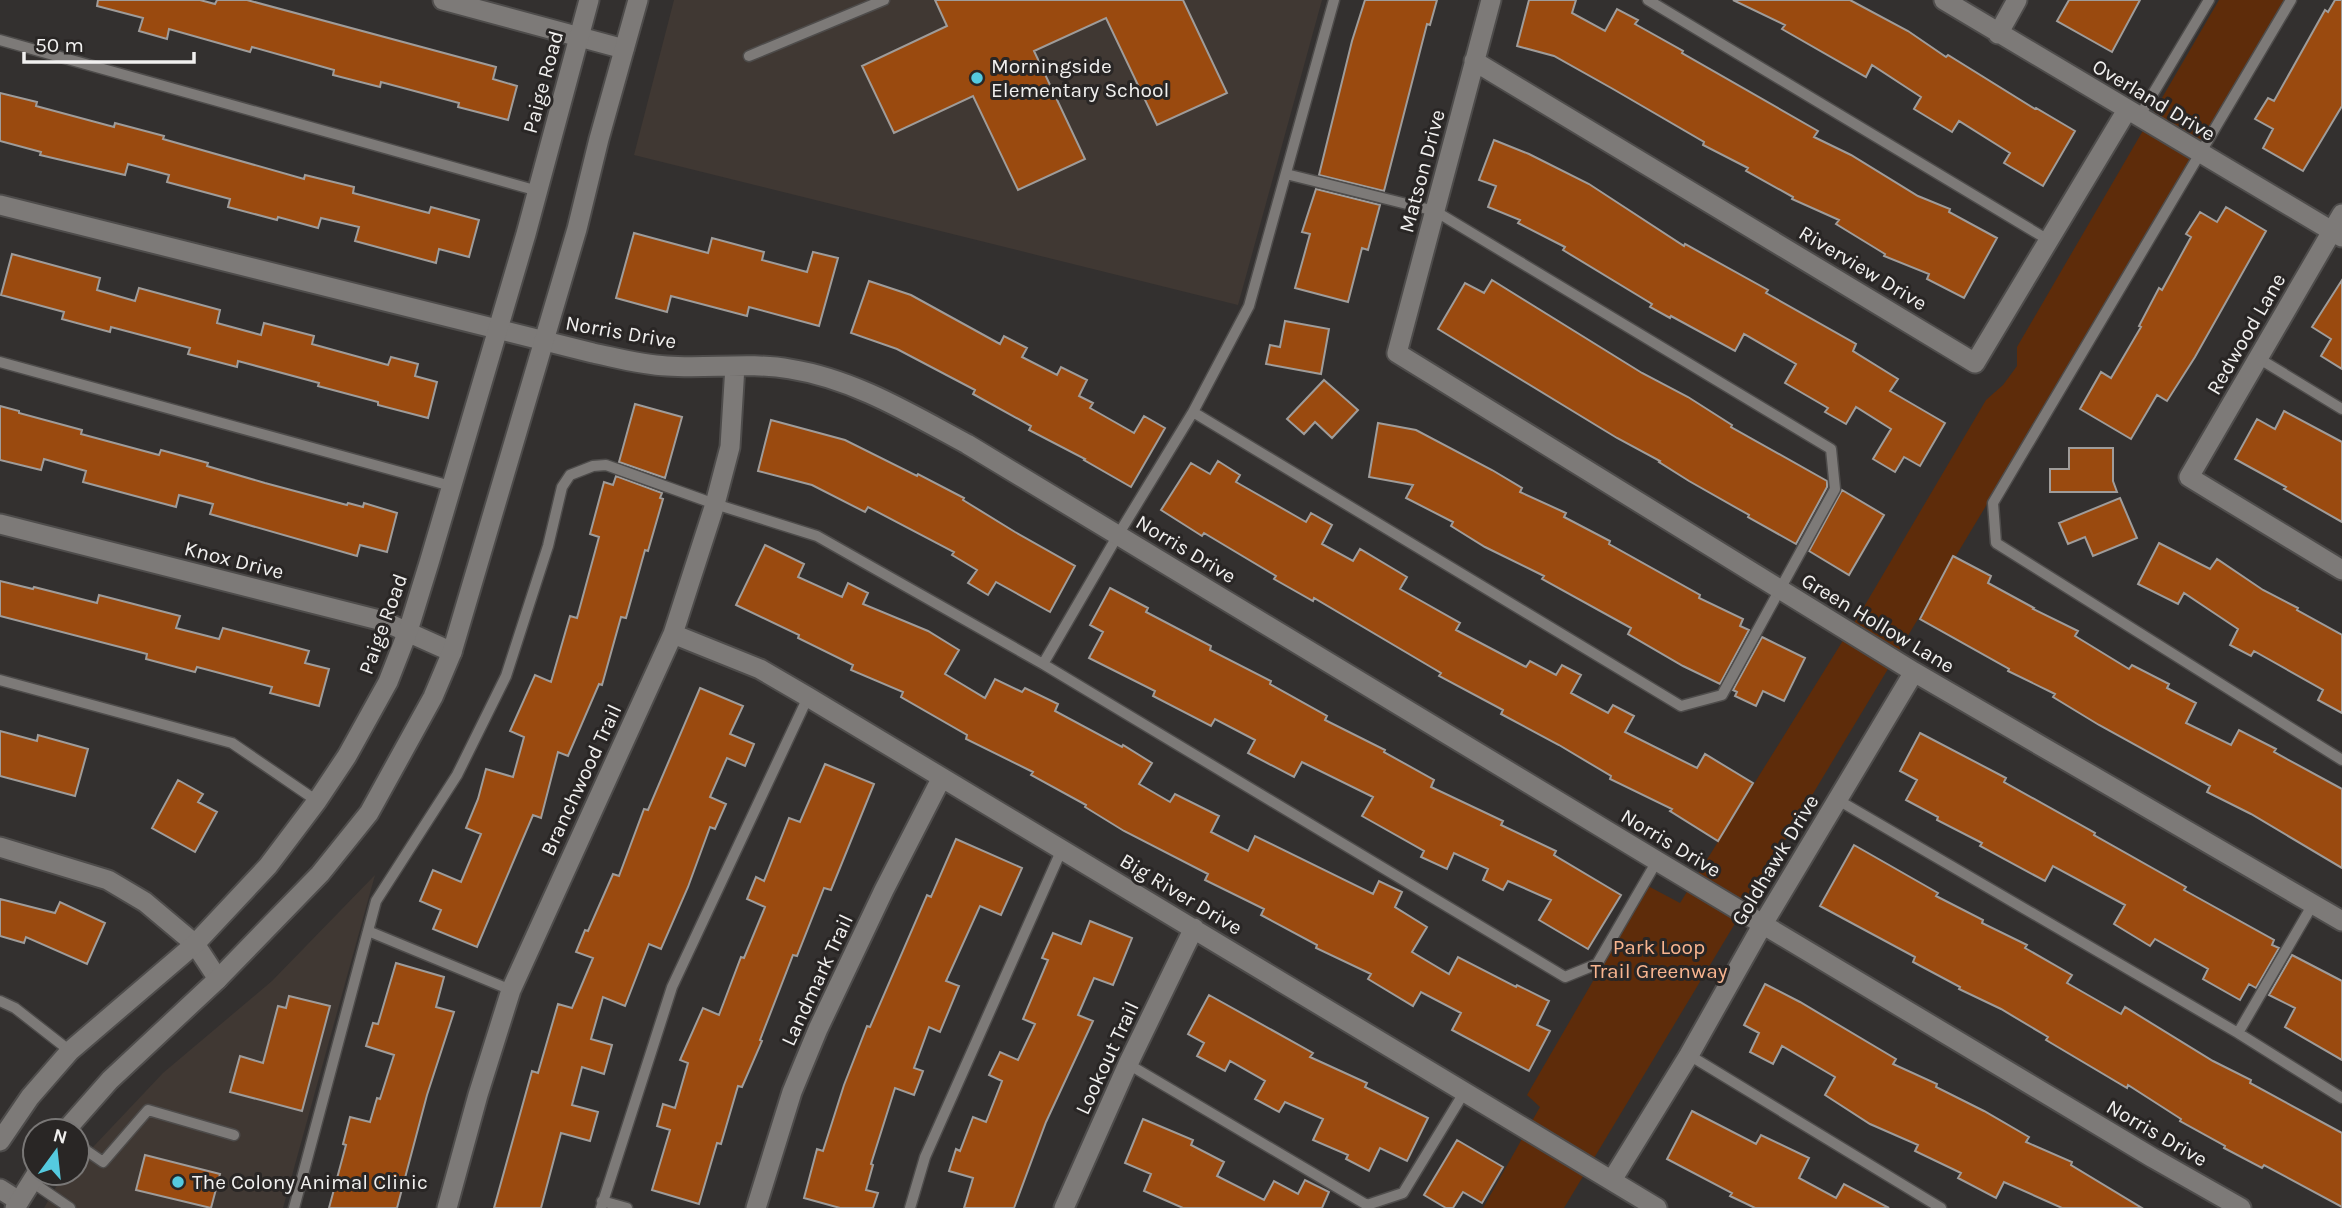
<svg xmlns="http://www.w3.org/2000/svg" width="2342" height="1208" viewBox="0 0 2342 1208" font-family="Karla,sans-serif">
<rect width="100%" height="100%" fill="#33302f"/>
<path fill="#403833" d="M674,0H1322L1238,305L634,155Z
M375,875L283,1208H44L56,1187L69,1173H77V1164L163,1073L272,981Z"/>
<path fill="#5e2c0a" d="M2219,0H2290L1564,1208H1483L1540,1107L1527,1095L1648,886L1680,903L1865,605L1986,400L2003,385L2017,366V347Z"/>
<path fill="#9a4a0f" stroke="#9f9c9a" stroke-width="2" d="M98,0H200L215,4L217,0H247L496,67L493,79L517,86L508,120L458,107L459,103L381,82L380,87L333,75L334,70L252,47L250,52L169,29L167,39L139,31L143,18L97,6Z
M935,0H1183L1227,93L1157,125L1106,18L1034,51L1085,159L1018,190L973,96L894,133L862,66L947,26Z
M1365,0H1437L1430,25L1427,24L1384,191L1319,175L1352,41Z
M1529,0H1576L1572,13L1605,31L1617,9L1638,20L1635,24L1683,51L1682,53L1818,131L1814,137L1851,155L1918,196L1950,209L1949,212L1997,238L1964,298L1927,279L1929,274L1884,256L1885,254L1836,224L1839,220L1792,199L1793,197L1746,171L1748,168L1703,145L1704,142L1613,89L1554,56L1517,46Z
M1733,0H1850L1908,31L1946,57L1948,55L2035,109L2036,108L2075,131L2043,186L2004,163L2010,153L1959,121L1952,132L1914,109L1921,97L1872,65L1866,77L1782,29L1785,25Z
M2069,0H2140L2112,52L2057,21Z
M2335,0H2342V106L2303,171L2263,148L2273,129L2255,119L2268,98L2274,101L2325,10L2328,12Z
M0,93L37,102L36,106L114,127L115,123L164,136L163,139L304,179L305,175L354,187L353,193L429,213L431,207L479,220L469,257L439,249L436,263L355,241L359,227L321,218L318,228L278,217L277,220L228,207L230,199L167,182L169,175L128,164L125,175L40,155L41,152L0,141Z
M1494,140L1529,154L1589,184L1684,246L1685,244L1768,290L1766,293L1856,344L1853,351L1898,379L1890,391L1945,423L1920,466L1904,457L1895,472L1873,459L1891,429L1856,407L1846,424L1825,412L1828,408L1785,383L1796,364L1744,334L1735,351L1671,316L1670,318L1650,307L1652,304L1563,250L1565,247L1518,223L1520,220L1488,207L1496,186L1479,180Z
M1316,189L1380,205L1368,250L1362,248L1348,302L1295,288L1310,234L1302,232Z
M2226,207L2266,231L2195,357L2167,401L2157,395L2131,439L2080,409L2101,372L2111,378L2141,327L2139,326L2159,288L2162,290L2191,237L2186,234L2200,212L2217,222Z
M634,233L708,253L712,238L764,252L762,260L807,272L813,252L838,258L819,326L749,307L747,316L671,296L667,312L616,298Z
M12,254L100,278L97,290L135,301L139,288L220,310L217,323L261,335L264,323L314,336L312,344L388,365L391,357L418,364L415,376L437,382L428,418L378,405V402L318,386L319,383L238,361L237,367L188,354L190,348L111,327L110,332L62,319L64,312L1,295Z
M1492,280L1642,373L1688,397L1732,425L1731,427L1827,481V487L1796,544L1748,517L1749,515L1689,481L1659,462L1660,461L1617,438L1438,329L1465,283L1484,293Z
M2342,280V369L2321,356L2331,339L2312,327Z
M869,281L911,295L1000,344L1004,336L1027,348L1022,357L1057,375L1061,367L1087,380L1079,396L1093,403L1090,408L1134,433L1144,416L1165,428L1131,487L1084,460L1085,459L1029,430L1031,426L973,394L975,390L897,349L851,333Z
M1285,321L1329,329L1321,374L1266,364L1270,345L1280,347Z
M1324,380L1358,410L1332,438L1315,422L1304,434L1287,419Z
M635,404L682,417L665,478L619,462Z
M0,406L19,411V413L82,430L81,434L159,455L161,450L208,463L207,466L265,483L347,505L348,503L363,507L364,503L397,513L387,552L360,545L357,556L210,514L213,504L179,495L176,507L83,482L86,471L44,459L41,470L0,460Z
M2284,411L2342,442V522L2284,489L2286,487L2235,459L2257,419L2275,429Z
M771,420L845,440L917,476L918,474L964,498L963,500L1015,532L1075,566L1050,612L996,582L988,595L968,583L977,570L952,555L954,552L868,507L865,512L812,485L758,471Z
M1378,423L1416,430L1492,470L1522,488L1520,492L1566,513L1564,517L1610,541L1609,544L1700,595L1699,598L1743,619L1740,626L1749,630L1720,684L1683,666L1628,634L1631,628L1542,579L1544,576L1485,547L1451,526L1453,522L1406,498L1413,485L1369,477Z
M2069,448H2113V481L2117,492H2050V469H2069Z
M1218,461L1240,475L1236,482L1306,522L1311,513L1332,525L1322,544L1353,561L1360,549L1407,577L1400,589L1460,623L1456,630L1526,667L1530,661L1556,675L1562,665L1581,675L1571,693L1608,713L1613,705L1634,716L1625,732L1697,768L1705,754L1753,783L1718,841L1670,811L1672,809L1610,779L1611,776L1559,745L1501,714L1503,710L1439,676L1441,673L1314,598L1313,601L1274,579L1276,576L1204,533L1202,536L1161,510L1191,463L1210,474Z
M616,476L662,493L660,498L663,499L648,551L645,550L626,618L621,617L602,685L599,684L568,756L558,752L541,818L533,815L477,947L433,929L441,910L420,901L433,870L461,882L481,834L466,828L478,799L486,769L513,777L524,737L510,731L535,675L551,682L570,616L577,618L599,537L590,534L604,482L613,485Z
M1842,490L1884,515L1849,575L1809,551Z
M2120,498L2137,538L2093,556L2085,537L2068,544L2059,523Z
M2159,543L2210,569L2217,559L2263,590L2298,608L2297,610L2342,635V713L2318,700L2323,690L2254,651L2251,656L2230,645L2238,629L2184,593L2178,604L2138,584Z
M765,545L804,564L798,577L842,597L848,583L868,593L863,604L928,631L959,650L945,674L985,698L995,679L1022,692L1025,688L1058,704L1055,711L1122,747L1123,745L1152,763L1139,784L1170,802L1175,794L1219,816L1211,832L1248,851L1255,836L1373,894L1379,881L1402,892L1395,907L1427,927L1412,952L1449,974L1458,957L1516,987L1517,985L1549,1001L1537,1025L1550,1031L1529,1071L1452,1030L1461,1013L1421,992L1413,1006L1368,979L1371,974L1316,948L1317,945L1261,915L1264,909L1205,880L1208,874L1124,831L1085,807L1086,805L1031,775L1033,772L966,739L967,735L901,697L903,692L851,670L853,665L798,638L799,635L736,605Z
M1953,556L1991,576L1988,583L2034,608L2033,609L2078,631L2075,636L2129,669L2132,665L2169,684L2167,688L2196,703L2186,723L2231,745L2239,730L2276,749L2274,752L2342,789V868L2251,814L2207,792L2210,786L2099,725L2053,697L2055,694L2008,671L2009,669L1920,619Z
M0,581L33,589L34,587L97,603L99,595L180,616L176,628L219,639L223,628L309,651L305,663L329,669L319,706L270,693L272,687L197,667L195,672L146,659L147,654L0,616Z
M1110,588L1148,608L1146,612L1211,646L1210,650L1271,681L1270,684L1327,716L1325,720L1385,750L1384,752L1434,780L1431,787L1503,821L1501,825L1556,851L1554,855L1621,895L1588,949L1539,920L1551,900L1508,881L1503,890L1483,880L1488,869L1454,853L1447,869L1421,857L1424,851L1362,816L1373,797L1302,762L1294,777L1248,753L1255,740L1215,719L1211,726L1153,696L1155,691L1089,658L1103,632L1090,625Z
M1762,637L1805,658L1784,701L1763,691L1756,706L1735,696L1737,692L1733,690Z
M700,688L743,706L730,734L754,744L745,766L727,758L710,797L726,804L715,829L710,827L688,887L661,949L649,944L625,1006L603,997L591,1039L612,1045L604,1074L582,1067L572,1105L598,1112L590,1141L561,1133L541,1208H494L532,1071L538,1073L558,1004L572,1008L593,958L576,952L585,930L588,931L613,874L619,876L644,809L648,810Z
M0,731L37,741L38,735L88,749L75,796L0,776Z
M1920,733L2006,778L2004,782L2095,833L2094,835L2186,887L2184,890L2274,940L2272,945L2279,948L2256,988L2249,984L2240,1000L2203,979L2208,969L2155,939L2150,946L2114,924L2125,905L2053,866L2045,881L1980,846L1982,843L1937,820L1938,817L1906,800L1917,780L1900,771Z
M825,764L874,784L831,890L824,888L797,956L793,955L760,1040L762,1041L742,1087L738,1086L721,1144L717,1143L699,1204L652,1190L670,1130L657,1126L663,1104L675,1108L688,1063L680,1060L703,1008L719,1015L741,957L744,958L765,907L747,899L756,877L764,881L789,818L800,822Z
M178,780L203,794L198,802L217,812L195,852L152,828Z
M956,839L1022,868L1001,915L980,906L946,981L959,986L940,1032L929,1027L914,1068L923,1071L914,1095L895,1088L871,1164L873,1165L866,1190L878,1193L873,1208H840L804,1198L817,1149L823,1151L844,1085L867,1026L870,1027L927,895L931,897Z
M1854,845L1938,893L1936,896L1983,920L1982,923L2027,945L2025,948L2072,975L2067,983L2121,1014L2125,1007L2213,1061L2251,1080L2250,1083L2342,1133V1207L2264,1165L2262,1168L2224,1148L2225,1146L2180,1121L2181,1119L2128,1085L2127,1088L2046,1040L2048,1037L2001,1009L1959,989L1960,987L1913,962L1915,957L1820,906Z
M0,899L55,913L60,902L105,923L87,964L26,937L24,943L0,936Z
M1090,921L1132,938L1113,985L1094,978L1078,1015L1093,1021L1046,1122L1014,1208H964L973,1178L949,1171L956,1149L960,1151L973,1117L986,1122L1002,1081L989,1075L1000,1052L1018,1060L1035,1024L1023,1019L1048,960L1042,958L1053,933L1081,944Z
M2292,955L2342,981V1060L2285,1027L2295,1008L2269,995Z
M396,963L444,977L436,1007L454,1012L427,1095L397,1208H329L346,1145L343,1144L350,1117L370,1122L377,1098L380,1099L394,1055L366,1046L373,1023L378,1024Z
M1765,984L1800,1002L1896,1059L1893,1064L1937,1084L1936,1087L1984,1111L2029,1137L2026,1142L2072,1162L2071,1165L2142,1208H2062L2004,1182L1996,1198L1958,1178L1961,1173L1915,1151L1918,1145L1870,1124L1825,1095L1835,1077L1782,1046L1773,1064L1750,1052L1759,1033L1744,1025Z
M1209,995L1313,1053L1310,1057L1367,1083L1365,1087L1428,1118L1407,1161L1380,1148L1369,1171L1346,1159L1348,1155L1313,1140L1323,1119L1285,1102L1279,1112L1255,1099L1265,1081L1230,1061L1225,1071L1197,1056L1204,1043L1188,1034Z
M289,996L330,1006L302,1111L230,1092L240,1056L263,1063L278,1006L286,1008Z
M1692,1111L1756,1144L1761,1135L1809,1158L1799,1178L1836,1198L1844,1184L1889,1208H1755L1730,1196L1732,1193L1667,1159Z
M1143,1119L1193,1140L1191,1145L1224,1162L1217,1176L1264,1200L1274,1181L1298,1194L1305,1180L1329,1192L1322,1208H1183L1144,1191L1151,1174L1125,1163Z
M1457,1140L1503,1167L1482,1203L1463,1192L1453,1208H1446L1424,1195Z
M145,1155L220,1174L211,1208L136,1190Z"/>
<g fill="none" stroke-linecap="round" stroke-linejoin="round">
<g stroke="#4e4c4b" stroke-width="13">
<path id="service" d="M1648,0L2050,241
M2291,0L1993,503L1996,543L2342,760
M0,40L538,191
M749,56L884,0
M2139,117L2209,0
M2258,358L2342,409
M0,362L451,486
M1193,412L1681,706L1722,695L1835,489L1831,449L1435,211L1286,174
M1043,664L1565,977L1597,964L1657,861
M0,680L232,743L317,801
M1838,800L2238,1033
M2313,904L2238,1033L2342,1098
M368,931L511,990
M0,1001L15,1008L70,1051
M1689,1055L1941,1208
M1128,1064L1367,1205L1403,1193L1465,1091
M77,1144L103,1162L148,1110L234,1135
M32,1182L70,1208
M602,1201L627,1208
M294,1208L376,901L457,775L506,676L548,546L562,487L570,475L593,466L606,465L715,504L817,536L1043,664L1118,535L1193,412L1249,306L1334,0
M601,1208L672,987L808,697
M910,1208L925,1157L1062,849"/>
</g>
<g stroke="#4e4c4b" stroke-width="23">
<path id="minor" d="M1491,0L1397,353L1914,672L2342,921
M1944,0L2342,237
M1998,34L2017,0
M1474,61L1975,363L2127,110
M0,205L593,353C617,358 642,365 667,366C707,369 750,362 790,369C854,379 911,414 967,444L1657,861L2153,1158L2241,1208
M2342,214L2189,477L2342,570
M0,524L383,621L452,652
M673,634L760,669L808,697L1657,1208
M0,847L108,880L145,902L195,944L218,979
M1612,1180L1689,1055L1763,924L1914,672
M0,1189L19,1201
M447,1208L478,1095L511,990L673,634L715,504L730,447L735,366
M756,1208L792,1092L818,1029L884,890L941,779
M1064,1208L1128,1064L1194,928"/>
</g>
<g stroke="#4e4c4b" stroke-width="23">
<path id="tertiary" d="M443,0L624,49"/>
</g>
<g stroke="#4e4c4b" stroke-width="23">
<path id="secondary" d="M65,1131L110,1080L218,979L320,874L369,813L433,697L452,652L577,229L599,139L638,0
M0,1141L30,1097L70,1051L195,944L268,866L317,801L347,756L388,682L408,631L429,563L526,234L589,0
M15,1208L37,1173"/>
</g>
<use href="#service" stroke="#7d7a78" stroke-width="10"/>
<use href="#minor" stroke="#7d7a78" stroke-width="19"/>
<use href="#tertiary" stroke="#7d7a78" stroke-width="19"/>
<use href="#secondary" stroke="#7d7a78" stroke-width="19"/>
</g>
<g fill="#55cadf" stroke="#292625" stroke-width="2.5">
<circle cx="977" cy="78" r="7"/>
<circle cx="178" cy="1182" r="7"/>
</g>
<g text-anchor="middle" stroke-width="6" stroke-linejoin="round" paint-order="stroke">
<g font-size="21" fill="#f1f0ef" stroke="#292625" text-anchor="start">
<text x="991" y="73">Morningside<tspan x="991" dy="24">Elementary School</tspan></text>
<text x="192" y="1189">The Colony Animal Clinic</text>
</g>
<g font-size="21" fill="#f1f0ef" stroke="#292625">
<text transform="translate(543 82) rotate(-75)" y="7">Paige Road</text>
<text transform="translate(2154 100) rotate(31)" y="7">Overland Drive</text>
<text transform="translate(1422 171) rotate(-75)" y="7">Matson Drive</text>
<text transform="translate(1863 268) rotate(31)" y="7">Riverview Drive</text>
<text transform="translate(621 332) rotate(10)" y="7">Norris Drive</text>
<text transform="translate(2246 334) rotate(-60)" y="7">Redwood Lane</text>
<text transform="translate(1186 549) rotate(31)" y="7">Norris Drive</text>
<text transform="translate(234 560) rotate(14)" y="7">Knox Drive</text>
<text transform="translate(1878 623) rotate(31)" y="7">Green Hollow Lane</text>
<text transform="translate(383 624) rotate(-70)" y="7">Paige Road</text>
<text transform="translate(581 780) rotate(-65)" y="7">Branchwood Trail</text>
<text transform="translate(1671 843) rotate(31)" y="7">Norris Drive</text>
<text transform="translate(1775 860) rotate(-59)" y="7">Goldhawk Drive</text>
<text transform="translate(1181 894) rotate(31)" y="7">Big River Drive</text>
<text transform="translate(817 980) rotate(-65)" y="7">Landmark Trail</text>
<text transform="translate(1107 1058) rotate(-65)" y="7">Lookout Trail</text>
<text transform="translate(2157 1133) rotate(30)" y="7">Norris Drive</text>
</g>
<g font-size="21" fill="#f8b590" stroke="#292625">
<text x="1659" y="954">Park Loop<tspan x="1659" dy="24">Trail Greenway</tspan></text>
</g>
</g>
<g transform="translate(56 1152) rotate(15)"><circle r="33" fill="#292625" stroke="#797776" stroke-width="2"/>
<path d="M0-5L12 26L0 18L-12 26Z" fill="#55cadf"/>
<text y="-10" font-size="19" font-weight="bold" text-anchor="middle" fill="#f1f0ef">N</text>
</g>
<path d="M24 52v10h170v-10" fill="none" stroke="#f1f0ef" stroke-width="3.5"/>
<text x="35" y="52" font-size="21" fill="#f1f0ef" stroke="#292625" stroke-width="5" paint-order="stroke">50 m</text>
</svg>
